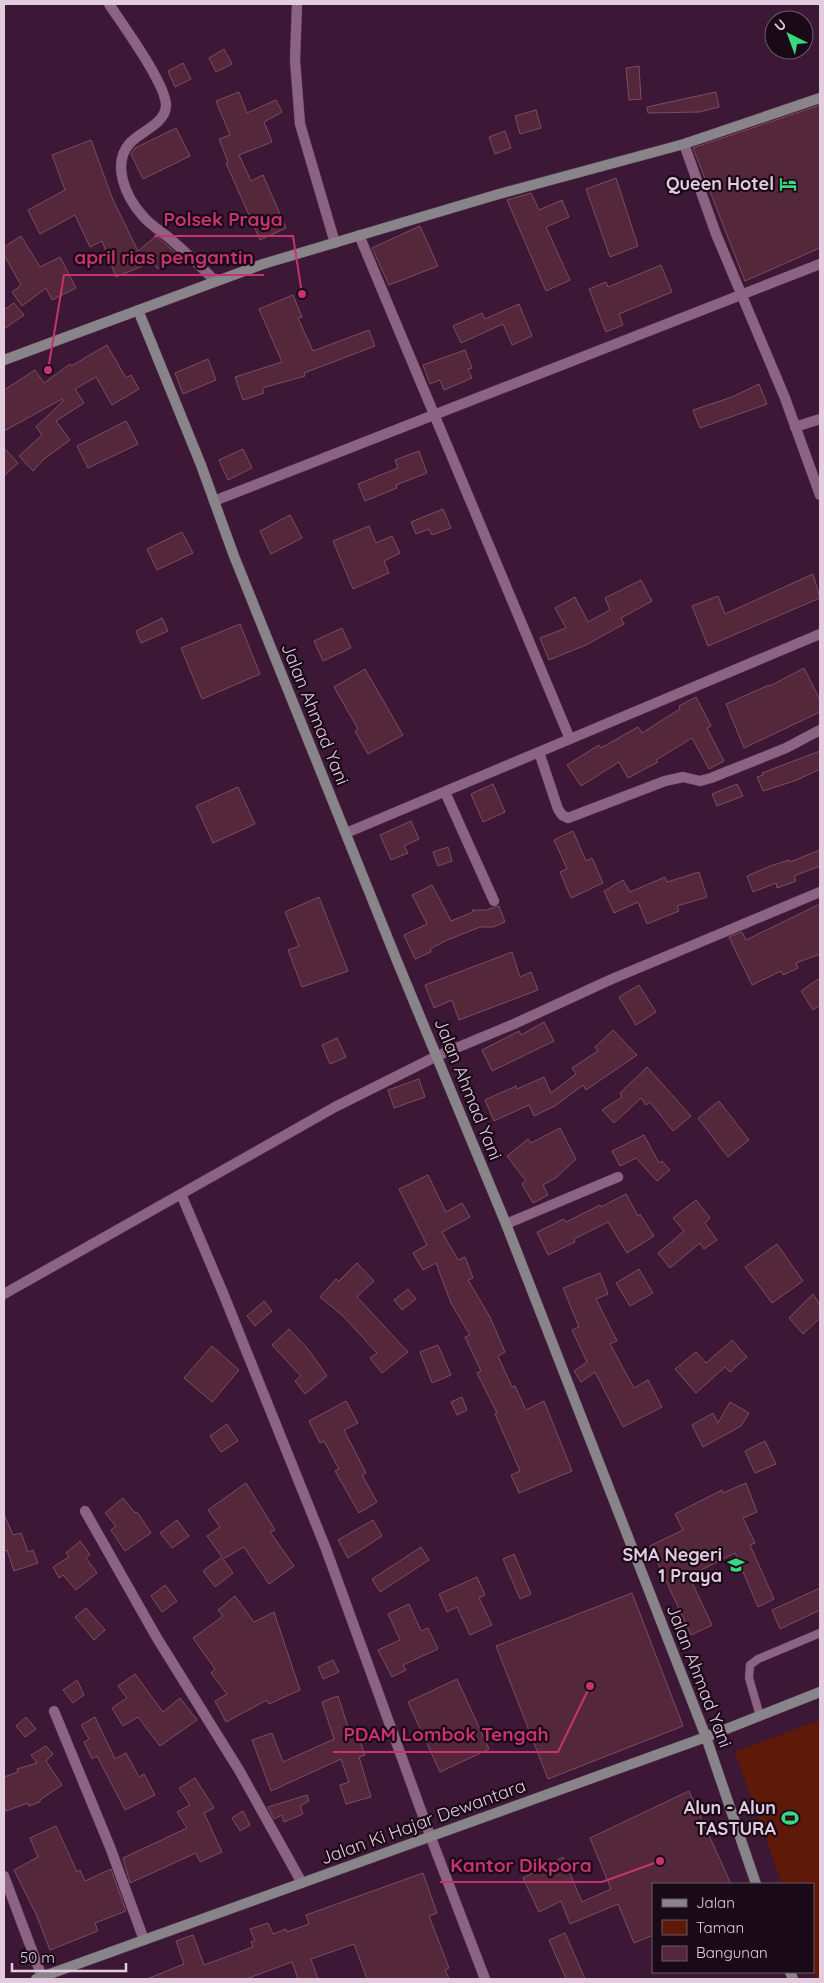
<svg xmlns="http://www.w3.org/2000/svg" width="824" height="1983" viewBox="0 0 824 1983" font-family="Quicksand,sans-serif">
<rect width="100%" height="100%" fill="#3c1836"/>
<path fill="#5f1909" d="M820,1720V1979H816L813,1969V1884H782L735,1752Z"/>
<path fill="#54273a" stroke="#7d4c60" d="M224,49L232,64L216,72L209,58Z
M183,63L191,79L175,87L168,71Z
M639,66L641,99L629,100L626,68Z
M239,92L247,113L276,100L282,112L264,122L272,142L239,155L251,181L263,175L286,228L260,240L226,163L228,162L219,139L230,135L216,101Z
M716,92L719,107L699,112L648,113L647,107Z
M820,105V248L745,281L693,148Z
M536,110L541,128L520,134L515,116Z
M176,128L190,156L143,179L131,154L135,148Z
M505,131L511,148L495,154L489,137Z
M91,140L113,200L138,251L156,236L177,254L158,269L152,262L116,277L102,241L90,247L75,215L40,234L28,210L65,190L52,155Z
M616,178L638,246L610,257L586,189Z
M531,193L539,210L562,200L569,217L546,227L570,280L546,291L507,200Z
M420,226L438,266L389,285L372,248Z
M21,236L40,267L60,257L76,288L52,300L46,288L22,306L12,292L21,285L4,255V247Z
M661,265L672,292L619,314L623,325L606,332L589,289L606,282L608,287Z
M293,295L302,317L298,318L313,351L369,330L375,346L304,373L305,376L262,388L264,393L243,400L235,377L282,362L259,309Z
M14,303L24,315L4,329V310Z
M519,304L532,336L512,345L503,324L461,343L453,326L482,313L485,319Z
M107,345L126,378L131,375L139,389L112,405L96,377L75,389L84,403L56,421L70,440L44,459L33,471L19,456L42,435L36,427L63,401L62,399L4,431V390L35,370L44,383L70,364L71,366Z
M465,350L472,368L468,369L472,378L444,390L440,380L430,384L423,365Z
M208,359L216,380L183,394L175,373Z
M759,384L767,404L700,428L693,410L732,397Z
M126,421L138,444L88,468L77,446Z
M4,448L18,463L4,476Z
M243,449L252,468L228,480L219,460Z
M419,451L427,473L396,485L397,488L365,501L358,484L398,468L395,460Z
M443,509L451,528L432,535L429,529L416,534L411,522Z
M290,515L302,538L271,554L260,531Z
M369,526L376,543L392,536L400,553L384,561L389,573L353,589L333,541Z
M182,532L193,553L157,570L147,549Z
M813,574L820,598L708,646L692,606L718,596L725,614Z
M641,580L652,601L621,618L624,624L586,645L549,660L540,638L566,628L555,608L575,597L588,622L610,610L605,598Z
M162,618L168,631L141,643L136,631Z
M240,624L260,674L202,699L181,648Z
M342,628L351,648L323,661L314,641Z
M804,668L820,700V712L744,748L726,704L769,685L770,686Z
M365,669L403,735L368,754L355,731L358,729L334,687Z
M696,697L711,726L707,728L724,761L709,769L692,738L656,760L658,762L628,778L619,762L581,786L567,765L599,745L601,748L638,727L642,733L680,709L679,706Z
M820,751V769L797,780L763,791L757,777L763,775L762,773Z
M493,784L505,812L483,822L471,794Z
M737,784L743,796L717,806L712,794Z
M238,787L255,824L213,843L196,806Z
M411,821L419,839L404,846L408,853L391,860L380,835Z
M573,831L586,861L592,858L603,883L571,898L560,872L567,869L554,840Z
M448,847L452,861L438,866L433,852Z
M820,850V866L794,876L796,881L777,888L776,883L753,892L747,876L770,866L789,860L790,862Z
M699,872L707,897L677,906L679,911L647,924L638,902L614,913L604,891L623,880L630,892L665,877L667,882Z
M432,885L451,921L473,912L472,910H486L499,906L505,922L493,927H480L445,941L430,949L431,952L415,959L404,935L427,924L412,895Z
M319,897L348,971L302,987L288,950L299,946L285,912Z
M820,904V954L796,963L798,968L783,975L781,971L752,985L729,937L742,932L746,940Z
M512,952L520,977L531,972L538,990L459,1020L452,1000L434,1008L425,985Z
M820,978V1005L813,1010L801,991Z
M639,985L656,1012L636,1025L619,997Z
M544,1022L554,1041L492,1071L482,1050L519,1031L521,1035Z
M613,1030L637,1055L586,1090L583,1085L555,1106L534,1116L529,1105L494,1121L485,1100L516,1086L517,1089L544,1077L551,1093L576,1074L572,1068L598,1051L595,1047Z
M337,1038L346,1057L330,1064L322,1045Z
M647,1067L691,1116L673,1131L650,1102L646,1105L641,1098L614,1123L602,1110L622,1097L620,1093Z
M419,1079L425,1097L394,1108L388,1090Z
M719,1101L749,1140L728,1157L698,1118Z
M560,1128L576,1159L557,1177L543,1185L548,1195L533,1203L522,1184L526,1181L507,1156L528,1139L531,1143Z
M644,1135L659,1163L662,1161L670,1170L657,1181L636,1158L620,1166L612,1151Z
M428,1175L446,1212L462,1203L470,1217L442,1232L458,1260L465,1257L473,1278L468,1280L490,1317L505,1352L498,1356L512,1387L515,1386L526,1410L544,1401L572,1471L519,1493L511,1475L520,1471L495,1414L497,1413L477,1373L481,1371L465,1337L470,1335L451,1303L436,1263L423,1270L413,1253L427,1245L399,1189Z
M626,1194L638,1216L640,1214L654,1236L627,1253L608,1222L574,1239L575,1242L548,1255L537,1232L564,1219L566,1222L600,1205L601,1207Z
M696,1200L710,1218L705,1223L717,1240L704,1249L700,1243L670,1268L658,1253L684,1231L673,1218Z
M777,1244L803,1281L772,1303L745,1267Z
M357,1263L374,1281L357,1297L408,1352L382,1373L370,1358L377,1353L343,1316L320,1297L336,1279L339,1281Z
M639,1269L653,1293L630,1306L616,1283Z
M600,1273L608,1294L596,1299L617,1341L610,1344L634,1388L648,1380L662,1407L623,1427L595,1372L581,1382L574,1371L587,1362L572,1330L579,1327L563,1288Z
M408,1289L416,1299L402,1310L394,1300Z
M813,1294L820,1305V1318L803,1334L789,1318Z
M264,1301L272,1311L255,1326L247,1316Z
M289,1329L308,1349L327,1376L305,1394L295,1381L301,1376L272,1345Z
M732,1340L747,1357L730,1372L725,1367L696,1393L675,1369L696,1352L706,1363Z
M438,1345L451,1375L432,1383L420,1352Z
M212,1346L239,1370L212,1402L184,1378Z
M462,1397L467,1410L457,1415L451,1402Z
M346,1401L358,1423L344,1430L366,1473L362,1475L377,1502L359,1513L335,1471L339,1469L324,1441L320,1443L309,1421Z
M730,1402L749,1413L741,1426L703,1447L692,1425L713,1413L718,1423Z
M227,1424L238,1441L221,1452L210,1436Z
M765,1441L776,1464L755,1473L745,1451Z
M246,1483L275,1530L270,1532L294,1566L269,1584L244,1547L223,1559L233,1573L215,1587L203,1571L222,1557L207,1536L220,1527L208,1510Z
M746,1483L757,1512L743,1518L755,1543L750,1545L774,1599L758,1607L735,1553L689,1576L712,1625L691,1635L650,1546L683,1530L675,1514L722,1490L723,1493Z
M123,1498L135,1513L137,1512L151,1533L125,1551L111,1530L116,1526L105,1513Z
M4,1514L13,1535L21,1533L28,1552L33,1550L38,1563L14,1571L7,1550L4,1551Z
M177,1520L189,1536L172,1548L160,1533Z
M373,1520L382,1536L348,1558L338,1540Z
M80,1541L90,1555L86,1558L97,1573L76,1590L63,1575L59,1578L53,1567L69,1557L66,1553Z
M421,1547L429,1560L380,1592L372,1579Z
M514,1554L531,1594L520,1599L503,1559Z
M477,1577L485,1595L479,1598L492,1625L470,1635L457,1607L447,1612L439,1594Z
M165,1585L177,1601L162,1612L151,1596Z
M820,1588V1610L780,1629L772,1610Z
M632,1593L683,1726L548,1779L496,1646Z
M235,1596L254,1622L274,1612L300,1690L269,1704L267,1700L226,1722L215,1701L227,1694L211,1673L215,1669L193,1638L223,1616L218,1610Z
M409,1604L421,1631L428,1628L438,1649L403,1665L406,1670L392,1677L378,1650L400,1640L388,1614Z
M86,1608L105,1630L94,1640L75,1617Z
M333,1660L339,1672L323,1679L318,1667Z
M135,1674L163,1712L180,1698L197,1720L160,1746L138,1717L123,1726L112,1708L127,1698L118,1686Z
M457,1679L489,1749L440,1772L408,1702Z
M77,1680L84,1695L73,1703L63,1690Z
M338,1696L349,1730L355,1727L365,1755L359,1757L371,1797L346,1804L340,1785L349,1782L341,1759L271,1791L252,1740L272,1733L283,1762L334,1739L322,1702Z
M26,1717L36,1729L25,1737L16,1726Z
M95,1717L115,1759L126,1753L139,1777L144,1774L155,1795L125,1810L97,1756L92,1759L84,1742L89,1739L81,1725Z
M46,1746L53,1754L46,1761L62,1785L40,1800V1802L29,1806L28,1803L6,1811L4,1805V1777L18,1772L17,1769L37,1763L31,1755Z
M195,1778L214,1808L204,1813L222,1852L200,1862L196,1853L130,1883L123,1858L187,1828L177,1812L190,1805L179,1788Z
M689,1791L731,1884H653V1935L634,1943L618,1904L570,1924L561,1901L539,1912L523,1878L563,1857L582,1902L611,1889L590,1838Z
M307,1795L309,1801L300,1806L303,1814L284,1822L282,1815L274,1819L268,1807Z
M243,1811L250,1825L240,1831L232,1818Z
M56,1826L77,1872L80,1870L85,1881L111,1869L126,1911L95,1923L98,1931L50,1950L36,1914L14,1870L38,1857L30,1838Z
M423,1873L437,1913L429,1916L449,1968L445,1970L449,1979H367L354,1944L311,1959L318,1979H298L292,1962L246,1979H147L184,1964L176,1941L193,1935L204,1965L253,1947L251,1942L255,1941L250,1929L268,1923L273,1934L286,1929L287,1932L309,1924L306,1915Z
M565,1933L585,1979H566L549,1940Z"/>
<g fill="none" stroke-linecap="round" stroke-linejoin="round">
<g stroke="#54374f" stroke-width="9">
<path id="lane" d="M760,1716L749,1678L750,1665L758,1659L820,1633"/>
</g>
<g stroke="#54374f" stroke-width="11">
<path id="street" d="M109,4C122,24 167,85 166,106C165,124 141,131 130,143C111,164 126,197 142,215C149,224 159,230 168,237C184,251 200,265 215,281
M297,4L295,60L300,124L335,243
M684,144L716,234L785,398L820,495
M359,235L570,739L820,634
M795,427L820,419
M214,501L820,264
M539,752L558,809L562,815L568,818L665,781L683,777L700,781L711,778L786,748L820,730
M445,792L494,901
M346,833L570,739
M181,1194L223,1293L326,1549L431,1838L485,1979
M506,1224L618,1177
M4,1294L335,1107L437,1056L514,1024L612,979L820,892
M85,1511L157,1638L239,1770L302,1883
M54,1711L110,1847L144,1940
M4,1876L42,1977"/>
</g>
<g stroke="#54374f" stroke-width="11">
<path id="secondary" d="M138,310L201,465L234,556L397,961L506,1224L706,1737L756,1884
M4,360L263,264L499,194L684,144L820,98
M790,1972L793,1979
M36,1979L706,1737L820,1692"/>
</g>
<use href="#lane" stroke="#8d6384" stroke-width="8"/>
<use href="#street" stroke="#8d6384" stroke-width="10"/>
<use href="#secondary" stroke="#88848a" stroke-width="10"/>
</g>
<defs>
<g id="hotel-bare" transform="scale(1.35)"><path d="M-6-4.5h1.5V1H6V5H4.5V3h-9V5H-6ZM-4 0a1.8 1.8 0 1 1 3.6 0ZM.5 0V-2.5h3Q6-2.5 6 0Z" fill="#37d880" stroke="#1a0a17" stroke-width="2.5" paint-order="stroke"/></g>
<g id="school-bare" transform="scale(1.35)"><path d="M0-5L7-2L0 1L-7-2ZM-4 1L0 2.5L4 1V4Q0 6-4 4Z" fill="#37d880" stroke="#1a0a17" stroke-width="2.5" paint-order="stroke"/></g>
<g id="stadium-bare" transform="scale(1.35)"><path d="M0-5a6.5 5 0 1 0 0 10a6.5 5 0 1 0 0-10ZM-3.5-1.8h7v3.6h-7Z" fill="#37d880" stroke="#1a0a17" stroke-width="2.5" paint-order="stroke"/></g>
</defs>
<g fill-rule="evenodd">
<use href="#hotel-bare" x="788" y="184"/>
<use href="#school-bare" x="736" y="1565"/>
<use href="#stadium-bare" x="790" y="1818"/>
</g>
<g text-anchor="middle" stroke-width="4.5" stroke-linejoin="round" paint-order="stroke">
<g font-size="18" font-weight="bold" fill="#e3ccde" stroke="#1a0a17" text-anchor="end">
<text x="774" y="190">Queen Hotel</text>
<text x="722" y="1561">SMA Negeri<tspan x="722" dy="21">1 Praya</tspan></text>
<text x="776" y="1814">Alun - Alun<tspan x="776" dy="21">TASTURA</tspan></text>
</g>
<g font-size="18" fill="#e3ccde" stroke="#1a0a17">
<text transform="translate(315 714) rotate(68)" y="6">Jalan Ahmad Yani</text>
<text transform="translate(468 1089) rotate(68)" y="6">Jalan Ahmad Yani</text>
<text transform="translate(699 1676) rotate(69)" y="6">Jalan Ahmad Yani</text>
<text transform="translate(423 1822) rotate(-20)" y="6">Jalan Ki Hajar Dewantara</text>
</g>
</g>
<path fill="none" stroke="#c7336f" stroke-width="2" d="M302 294L293 236H154M48 370L64 275H264M590 1686L558 1752H333M660 1861L602 1882H440"/>
<g fill="#c7336f" stroke="#1a0a17" stroke-width="2">
<circle cx="302" cy="294" r="5"/>
<circle cx="48" cy="370" r="5"/>
<circle cx="590" cy="1686" r="5"/>
<circle cx="660" cy="1861" r="5"/>
</g>
<g font-size="19" text-anchor="middle" font-weight="bold" fill="#c7336f" stroke="#1a0a17" stroke-width="4.5" stroke-linejoin="round" paint-order="stroke">
<text x="223" y="226">Polsek Praya</text>
<text x="164" y="264">april rias pengantin</text>
<text x="446" y="1741">PDAM Lombok Tengah</text>
<text x="521" y="1872">Kantor Dikpora</text>
</g>
<rect width="824" height="1983" fill="none" stroke="#e3ccde" stroke-width="10"/>
<rect x="652" y="1883" width="162" height="90" fill="#1a0a17" stroke="#6a5867"/>
<rect x="662" y="1899" width="25" height="8" fill="#88848a" stroke="#6a5867"/>
<text x="696" y="1908" font-size="15" fill="#e3ccde">Jalan</text>
<rect x="662" y="1920" width="25" height="15" fill="#5f1909" stroke="#6a5867"/>
<text x="696" y="1933" font-size="15" fill="#e3ccde">Taman</text>
<rect x="662" y="1946" width="25" height="15" fill="#54273a" stroke="#6a5867"/>
<text x="696" y="1958" font-size="15" fill="#e3ccde">Bangunan</text>
<g transform="translate(789 35) rotate(318)"><circle r="24" fill="#1a0a17" stroke="#6a5867"/>
<path d="M0-4L9 19L0 12L-9 19Z" fill="#37d880"/>
<text y="-8" font-size="14" font-weight="bold" text-anchor="middle" fill="#e3ccde">U</text>
</g>
<path d="M12 1963v8h114v-8" fill="none" stroke="#e3ccde" stroke-width="2.5"/>
<text x="20" y="1963" font-size="15" fill="#e3ccde" stroke="#1a0a17" stroke-width="4" paint-order="stroke">50 m</text>
</svg>
